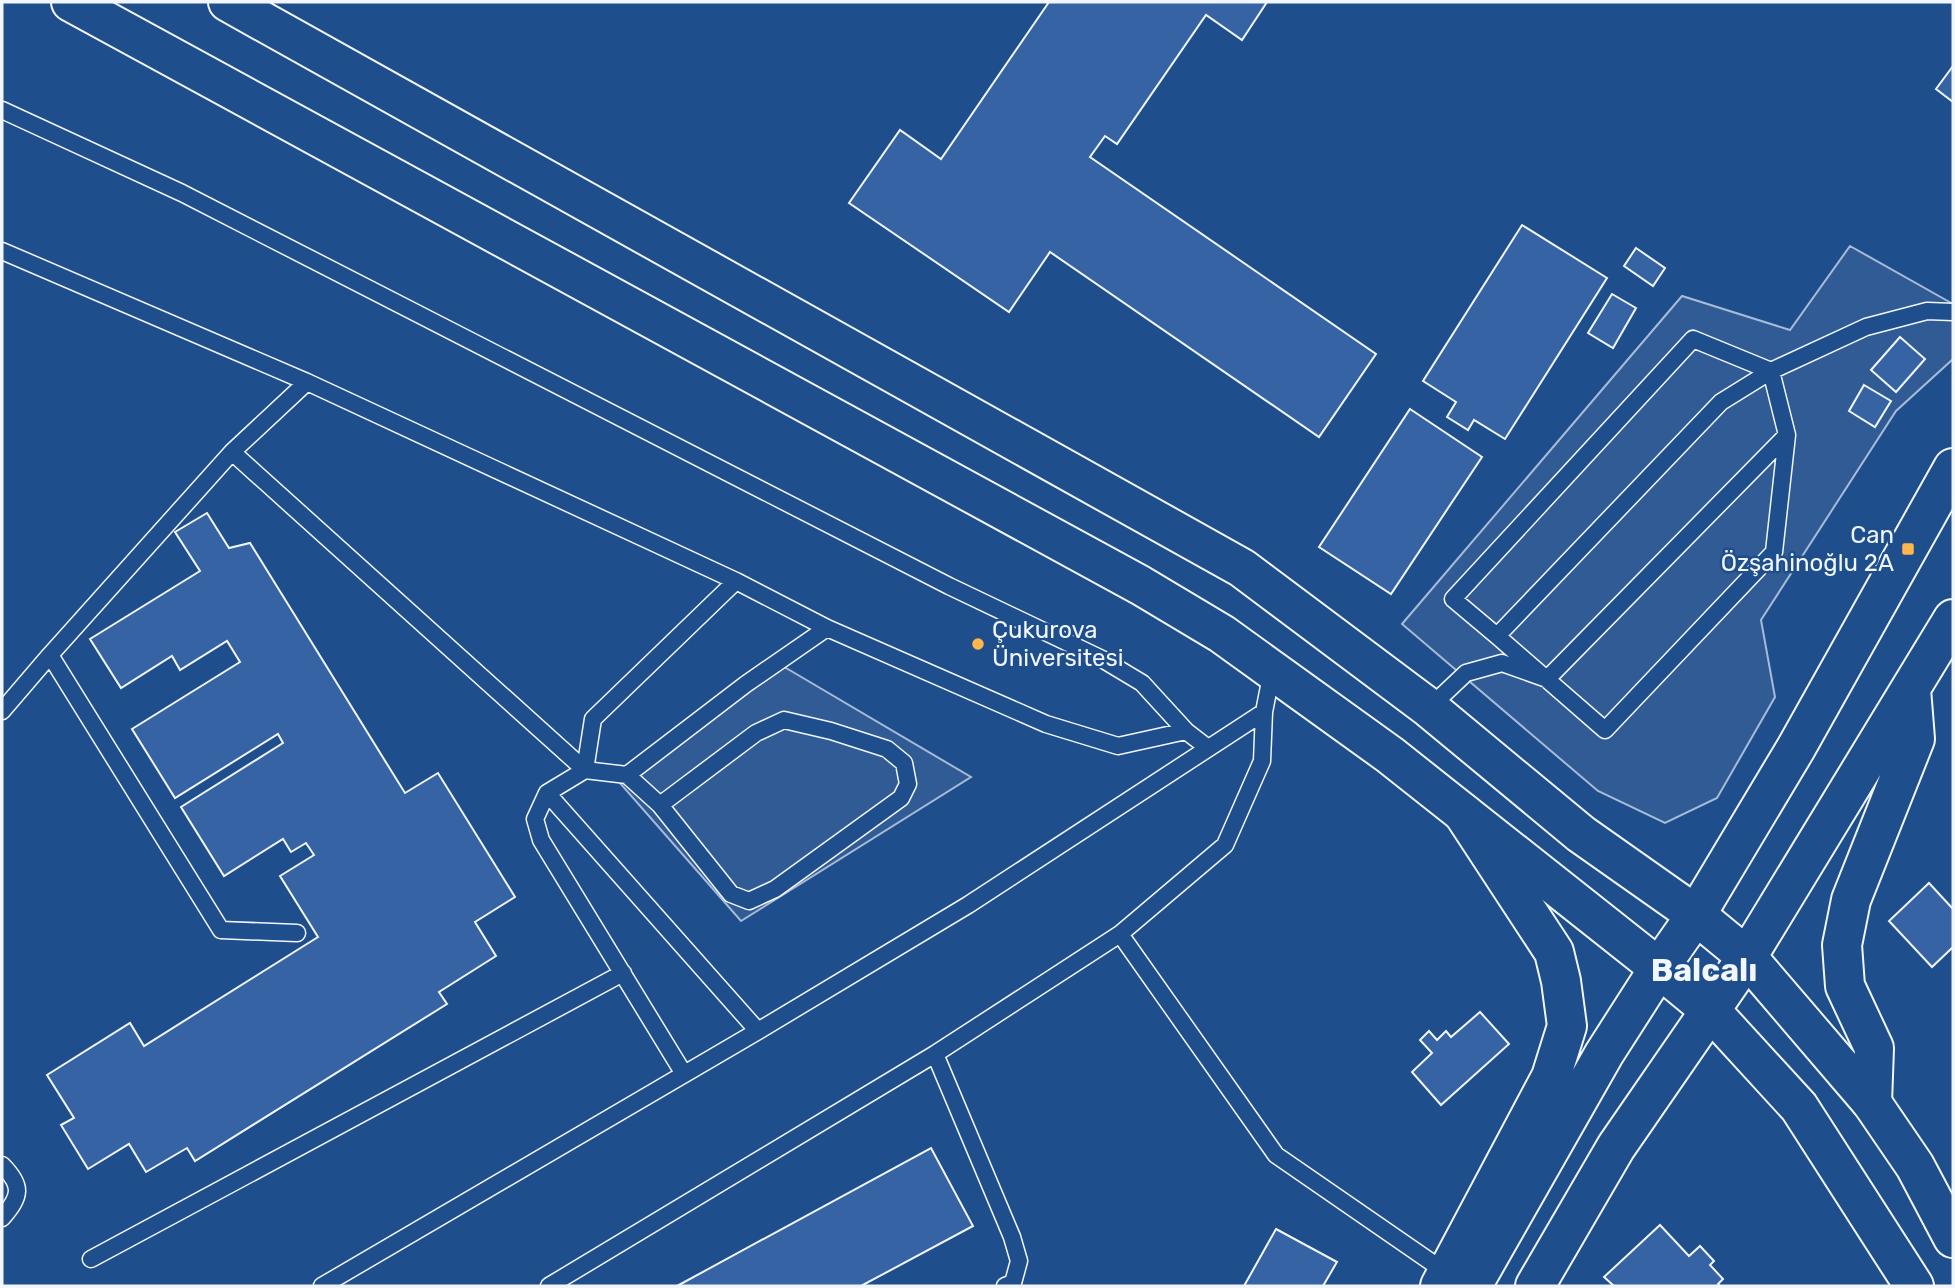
<svg xmlns="http://www.w3.org/2000/svg" width="1955" height="1288" viewBox="0 0 1955 1288" font-family="Rubik,sans-serif">
<rect width="100%" height="100%" fill="#1f4e8c"/>
<path fill="#305b95" stroke="#a8bbd7" stroke-width="2" d="M1850,246L1953,304V359L1896,411L1761,620L1775,697L1717,798L1665,823L1598,791L1402,624L1682,296L1790,330Z
M781,665L971,777L741,921L619,782Z"/>
<path fill="#3563a3" stroke="#f2f6ff" stroke-width="2" d="M1049,2H1267L1242,40L1206,15L1117,144L1105,136L1090,157L1376,354L1319,437L1050,252L1009,312L849,203L900,130L941,159Z
M1953,66V102L1936,89Z
M1522,225L1607,278L1505,439L1474,420L1468,430L1447,417L1456,402L1423,381Z
M1636,248L1665,268L1653,286L1624,266Z
M1612,294L1636,308L1613,348L1588,333Z
M1900,337L1925,359L1896,392L1871,370Z
M1864,385L1891,401L1875,427L1849,411Z
M1410,409L1482,457L1391,594L1319,547Z
M207,513L229,548L250,543L405,793L438,773L515,897L475,922L496,956L439,992L447,1004L195,1161L187,1148L146,1172L129,1144L88,1169L61,1125L74,1118L47,1075L130,1023L144,1046L318,937L280,876L314,855L306,843L291,852L283,839L224,876L181,807L283,743L278,734L175,798L132,729L240,662L227,641L180,670L172,656L121,688L90,639L200,571L175,532Z
M1929,883L1953,909V947L1932,967L1889,921Z
M1480,1012L1509,1044L1441,1105L1412,1072L1432,1053L1420,1040L1429,1031L1437,1040L1446,1031L1451,1037Z
M931,1148L973,1226L861,1286H677Z
M1660,1225L1689,1256L1700,1246L1714,1261L1710,1265L1723,1279L1718,1284L1720,1286H1614L1604,1277Z
M1276,1229L1337,1262L1323,1286H1244Z"/>
<g fill="none" stroke-linecap="round" stroke-linejoin="round">
<g stroke="#f2f6ff" stroke-width="19">
<path id="service" d="M2,110L182,193L949,586L1102,659L1142,683L1186,731L1208,748
M2,251L307,382L736,581L827,628L1046,724L1118,746L1186,731
M1771,371L1693,339L1453,599L1497,636L1605,730L1774,552L1787,435L1771,371L1866,327L1927,311L1953,312
M232,452L585,770L627,775L660,805L731,894L749,901L775,889L901,798L908,784L904,763L887,749L831,731L784,720L756,733L660,805
M736,581L593,719L585,770L547,793L758,1031
M1497,636L1721,402L1771,371
M1429,708L1466,673L1502,663L1547,679L1787,435
M2,711L50,655
M1264,712L1262,761L1225,845L1120,934L1276,1155L1447,1273
M627,775L746,684L827,628
M547,793L535,819L541,840L684,1074
M297,933L221,930L50,655L232,452L307,382
M2,1165C23,1186 21,1196 2,1218
M91,1259L623,973
M322,1286L758,1031L968,905L1264,712L1272,671
M549,1286L940,1051
M1005,1286L1013,1283L1019,1261L1012,1237L935,1054L1120,934"/>
</g>
<g stroke="#f2f6ff" stroke-width="42">
<path id="tertiary" d="M71,2L1140,585L1222,634L1390,755L1659,968
M228,2L1242,568L1429,708L1581,834L1696,915
M1747,957L1872,1103L1915,1166L1953,1238
M1711,1011L1799,1107L1914,1286"/>
</g>
<g stroke="#f2f6ff" stroke-width="42">
<path id="secondary" d="M1696,915L1747,957
M1659,968L1711,1011
M1872,1103L1874,1048L1845,986L1842,945L1851,900L1915,739L1911,689
M1440,1286L1551,1077L1567,1026L1561,981L1554,952L1463,813
M1472,1286L1604,1054L1659,968L1696,915L1796,748L1953,468
M1535,1286L1616,1147L1747,957L1953,619"/>
</g>
<use href="#service" stroke="#1f4e8c" stroke-width="16"/>
<use href="#tertiary" stroke="#1f4e8c" stroke-width="38"/>
<use href="#secondary" stroke="#1f4e8c" stroke-width="38"/>
</g>
<g fill="#ffb74d" stroke="#1f4e8c" stroke-width="2.5">
<rect x="1901" y="542" width="14" height="14" rx="3.5"/>
<circle cx="978" cy="644" r="7"/>
</g>
<g text-anchor="middle" stroke-width="5" stroke-linejoin="round" paint-order="stroke">
<g font-size="24" fill="#f2f6ff" stroke="#1f4e8c" text-anchor="end">
<text x="1894" y="543">Can<tspan x="1894" dy="28">Özşahi̇noğlu 2A</tspan></text>
<text x="992" y="638" text-anchor="start">Çukurova<tspan x="992" dy="28">Üniversitesi</tspan></text>
</g>
<g font-size="32" font-weight="bold" fill="#f2f6ff" stroke="#1f4e8c">
<text x="1704" y="981">Balcalı</text>
</g>
</g>
<rect width="1955" height="1288" fill="none" stroke="#f2f6ff" stroke-width="7"/>
</svg>
